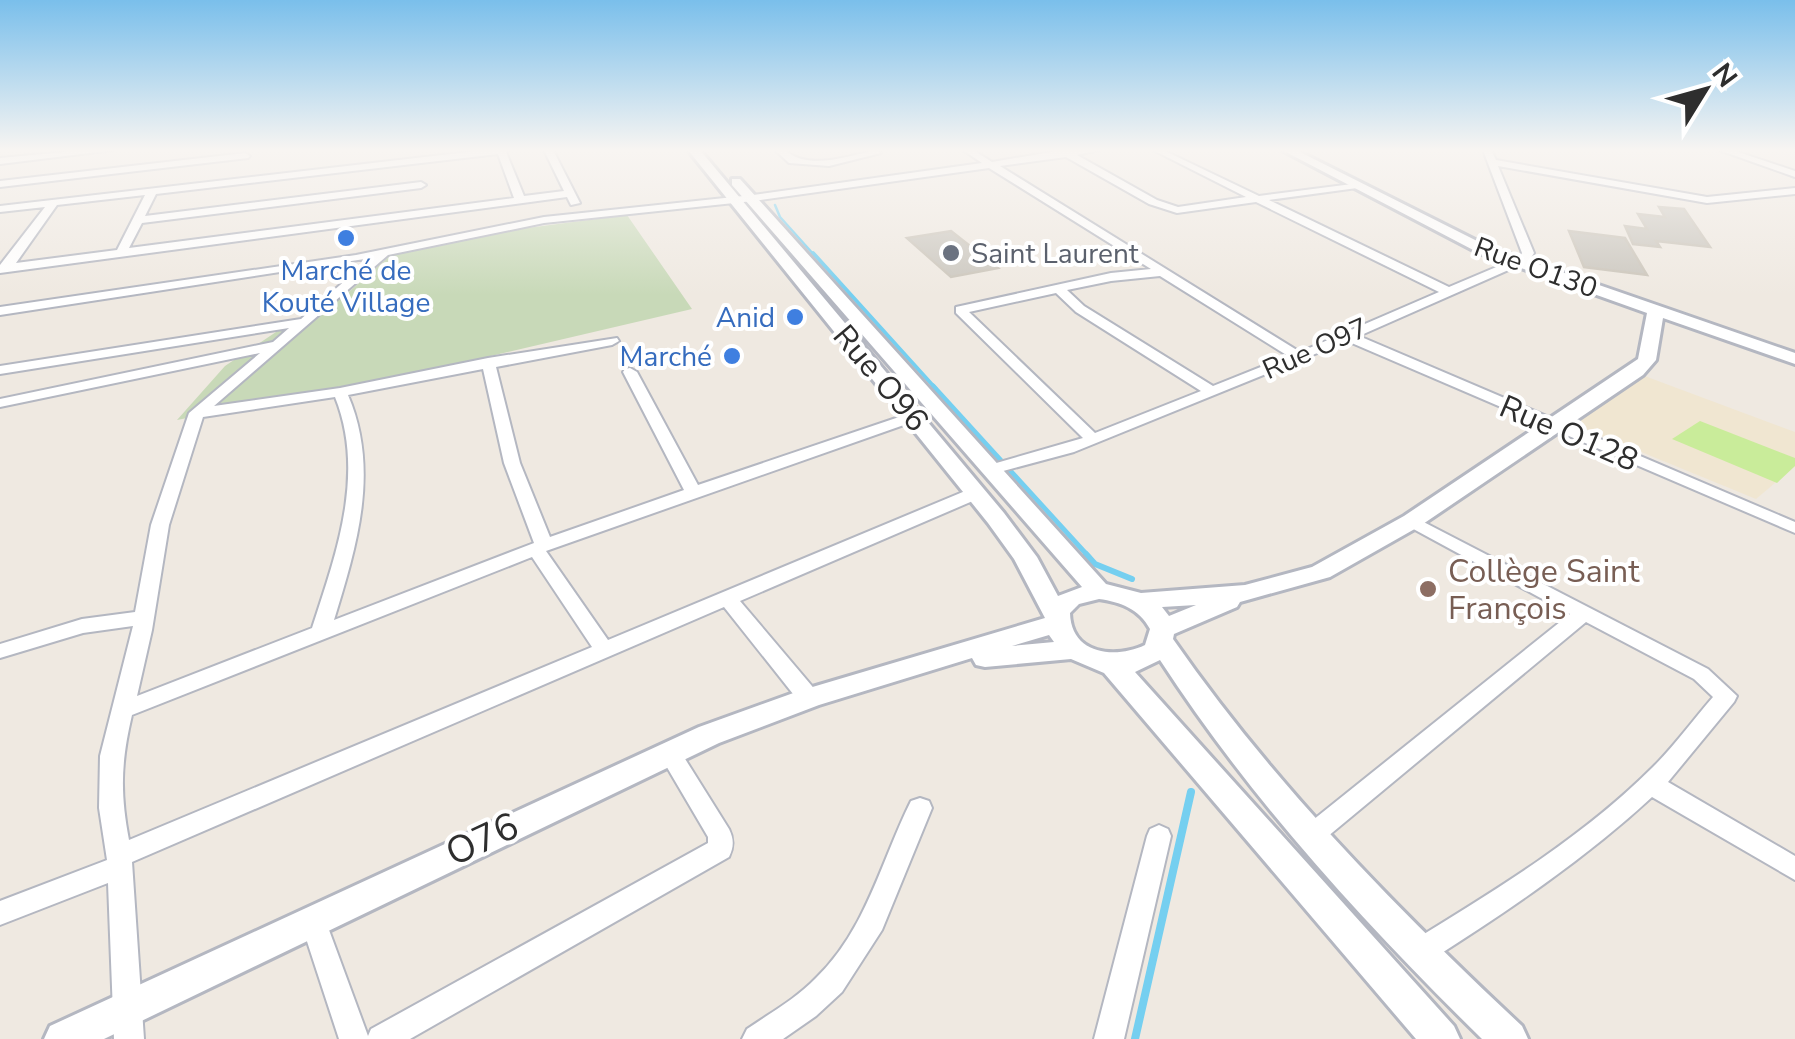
<svg xmlns="http://www.w3.org/2000/svg" width="1795" height="1039" viewBox="0 0 1795 1039" font-family="'Nunito Sans',sans-serif">
<rect width="100%" height="100%" fill="#efe9e1"/>
<path fill="#f0e6d1" d="M1642,375L1795,432V466L1756,499L1573,424Z"/>
<path fill="#c8d9b8" d="M627,215L692,309L422,372L177,420L225,366L276,332L343,297L392,254L482,234Z"/>
<path fill="#c9ec9a" d="M1700,421L1795,458V466L1777,483L1672,439Z"/>
<g fill="none" stroke-linecap="round" stroke-linejoin="round">
<path stroke="#75cff0" stroke-width="2.5" d="M775,205L780,217L815,256"/>
<path stroke="#75cff0" stroke-width="4" d="M813,253L936,389"/>
<path stroke="#75cff0" stroke-width="5" d="M933,386L1089,557"/>
<path stroke="#75cff0" stroke-width="6" d="M1086,554L1095,564L1132,579"/>
<path stroke="#75cff0" stroke-width="8" d="M1135,1039L1191,792"/>
</g>
<path fill="#cbc7bf" stroke="#cbc5ba" stroke-width="2.5" d="M1659,207L1684,209L1710,247L1656,241L1660,247L1633,244L1625,226L1647,229L1638,214L1665,217Z
M951,231L998,268L951,277L907,238Z
M1569,231L1625,238L1647,275L1584,267Z"/>
<g fill="none" stroke-linecap="round" stroke-linejoin="round">
<g stroke="#b4b7c1" stroke-width="4">
<path id="street" d="M86,150H114L0,164V158Z
M485,150H509L506,152L524,196L564,191L544,150H553L580,203L571,205L567,197L0,273V265L45,207L0,212V206ZM498,154L514,198L129,248L142,223L421,188L426,185L421,182L145,216L156,194ZM145,195L117,250L16,263L57,205Z
M775,150H785C808,171 848,156 876,150L881,153L829,166L789,163Z
M963,150H973L992,162L1063,150H1099L1077,155L1157,200L1178,207L1246,197L1153,150H1163L1259,196L1360,183V187L1357,188L1269,200L1449,287L1520,257L1522,253L1483,150H1491L1496,160L1707,197L1795,188V194L1707,203L1498,166L1534,253L1529,261L1359,336L1795,522V533L1347,341L1074,452L992,474L986,472L984,469L986,466L1083,438L956,313V307L1111,273L1151,269L989,168L753,201L544,223L388,255L214,406L340,388L488,358L617,338L619,341L612,345L496,367L520,463L550,537L684,490L623,372L625,369L630,368L637,372L698,485L908,414H918L921,417L918,420L546,551L608,640L970,489H982L984,493L982,497L740,601L817,692L820,698L817,704L809,706L801,704L724,607L132,862L144,1039H114L108,883L0,925V901L107,860L99,808L100,756L133,626L83,633L0,658V644L82,619L135,612L151,525L189,413L260,353L0,407V399L273,342L289,328L0,374V366L301,319L371,258L0,315V307L356,255L544,217L753,195L982,163ZM1066,157L1149,204L1177,213L1256,202L1439,292L1300,352L1000,166ZM1160,276L1288,356L1213,386L1084,306L1067,290L1111,281ZM1056,293L1076,312L1201,391L1095,433L969,312ZM483,369L504,463L534,543L334,620C357,545 380,470 348,395ZM335,397C366,474 336,554 312,628L137,696L152,630L169,525L203,417ZM532,557L592,647L129,840C120,793 121,762 132,715Z
M1719,150H1732L1795,171V177Z
M245,153L250,156L248,158L0,187V181Z
M1412,516L1708,669L1737,696L1734,702L1668,782L1795,856V880L1652,797C1585,859 1508,911 1431,960L1421,964L1411,960L1407,951L1411,942C1496,890 1583,837 1653,767C1675,745 1693,720 1713,697L1694,679L1586,622L1321,842L1312,846L1303,842L1300,835L1303,828L1570,614L1406,525L1403,521L1406,517Z
M669,743L677,746L729,829C734,839 734,847 729,857L410,1039H339L300,920L304,911L313,908L322,911L368,1036L371,1029L708,843V837L658,752L661,746Z
M920,798L929,801L932,808L882,930L842,992L816,1016L783,1039H742L747,1029C770,1013 796,999 816,978C866,930 881,861 911,801Z
M1159,825L1168,829L1171,836L1124,1039H1094L1147,836L1150,829Z"/>
</g>
<g stroke="#b4b7c1" stroke-width="6">
<path id="secondary" d="M688,150H700L1004,513L1037,557L1058,596L1082,587L732,185V179H740L1106,584L1141,593L1245,585L1312,567L1404,516L1638,359L1647,313L1479,253L1282,150H1296L1489,247L1795,353V364L1663,318L1656,360L1643,375L1420,526L1330,577L1240,602L1237,607L1174,634L1173,639C1273,783 1394,906 1522,1026L1528,1039H1482C1363,922 1251,800 1160,660L1135,672L1454,1026L1460,1039H1416L1104,673L1071,659L985,667L976,665L972,658L819,705L719,743L104,1039H44L50,1026L699,727L799,691L1045,618L1014,559L988,523ZM1099,599C1121,602 1139,609 1150,629L1145,645C1116,659 1071,655 1070,613L1079,604ZM1196,605L1169,616L1162,607ZM1049,635L1054,642L1012,646Z"/>
</g>
<use href="#street" fill="#fff" fill-rule="evenodd"/>
<use href="#secondary" fill="#fff" fill-rule="evenodd"/>
</g>
<linearGradient id="sky" x2="0" y2="1"><stop stop-color="#7abfeb"/><stop offset="0.51" stop-color="#f8f5f2"/><stop offset="1" stop-color="#f8f5f2" stop-opacity="0"/></linearGradient>
<rect width="1795" height="295" fill="url(#sky)"/>
<g fill="#3f7fe0" stroke="#fff" stroke-width="4">
<circle cx="346" cy="238" r="10"/>
<circle cx="795" cy="317" r="10"/>
<circle cx="732" cy="356" r="10"/>
</g>
<circle fill="#6b7280" stroke="#fff" stroke-width="4" cx="951" cy="253" r="10"/>
<circle fill="#8d6e63" stroke="#fff" stroke-width="4" cx="1428" cy="589" r="10"/>
<g text-anchor="middle" stroke-width="8" stroke-linejoin="round" paint-order="stroke">
<g font-size="28" fill="#5b616d" stroke="#fff" text-anchor="start">
<text x="971" y="263">Saint Laurent</text>
</g>
<g font-size="28" fill="#2e2e2e" stroke="#fff">
<text transform="translate(1536 267) rotate(20)" y="10">Rue O130</text>
<text transform="translate(1315 348) rotate(-24)" y="10">Rue O97</text>
</g>
<g font-size="28" fill="#366cbe" stroke="#fff" text-anchor="end">
<text x="346" y="280" text-anchor="middle">Marché de<tspan x="346" dy="32">Kouté Village</tspan></text>
<text x="775" y="327">Anid</text>
<text x="712" y="366">Marché</text>
</g>
<g font-size="32" fill="#2e2e2e" stroke="#fff">
<text transform="translate(881 378) rotate(50)" y="11">Rue O96</text>
<text transform="translate(1569 433) rotate(23)" y="11">Rue O128</text>
</g>
<g font-size="32" fill="#785e54" stroke="#fff" text-anchor="start">
<text x="1448" y="582">Collège Saint<tspan x="1448" dy="37">François</tspan></text>
</g>
<g font-size="38" fill="#2e2e2e" stroke="#fff">
<text transform="translate(482 839) rotate(-25)" y="13">O76</text>
</g>
</g>
<g transform="translate(1705 90) rotate(53)" stroke="#ffffff" stroke-width="8" paint-order="stroke">
<path d="M0-8L18 38L0 25L-18 38Z" fill="#2e2e2e"/>
<text y="-15" font-size="28" font-weight="bold" text-anchor="middle" fill="#2e2e2e">N</text>
</g>
</svg>
